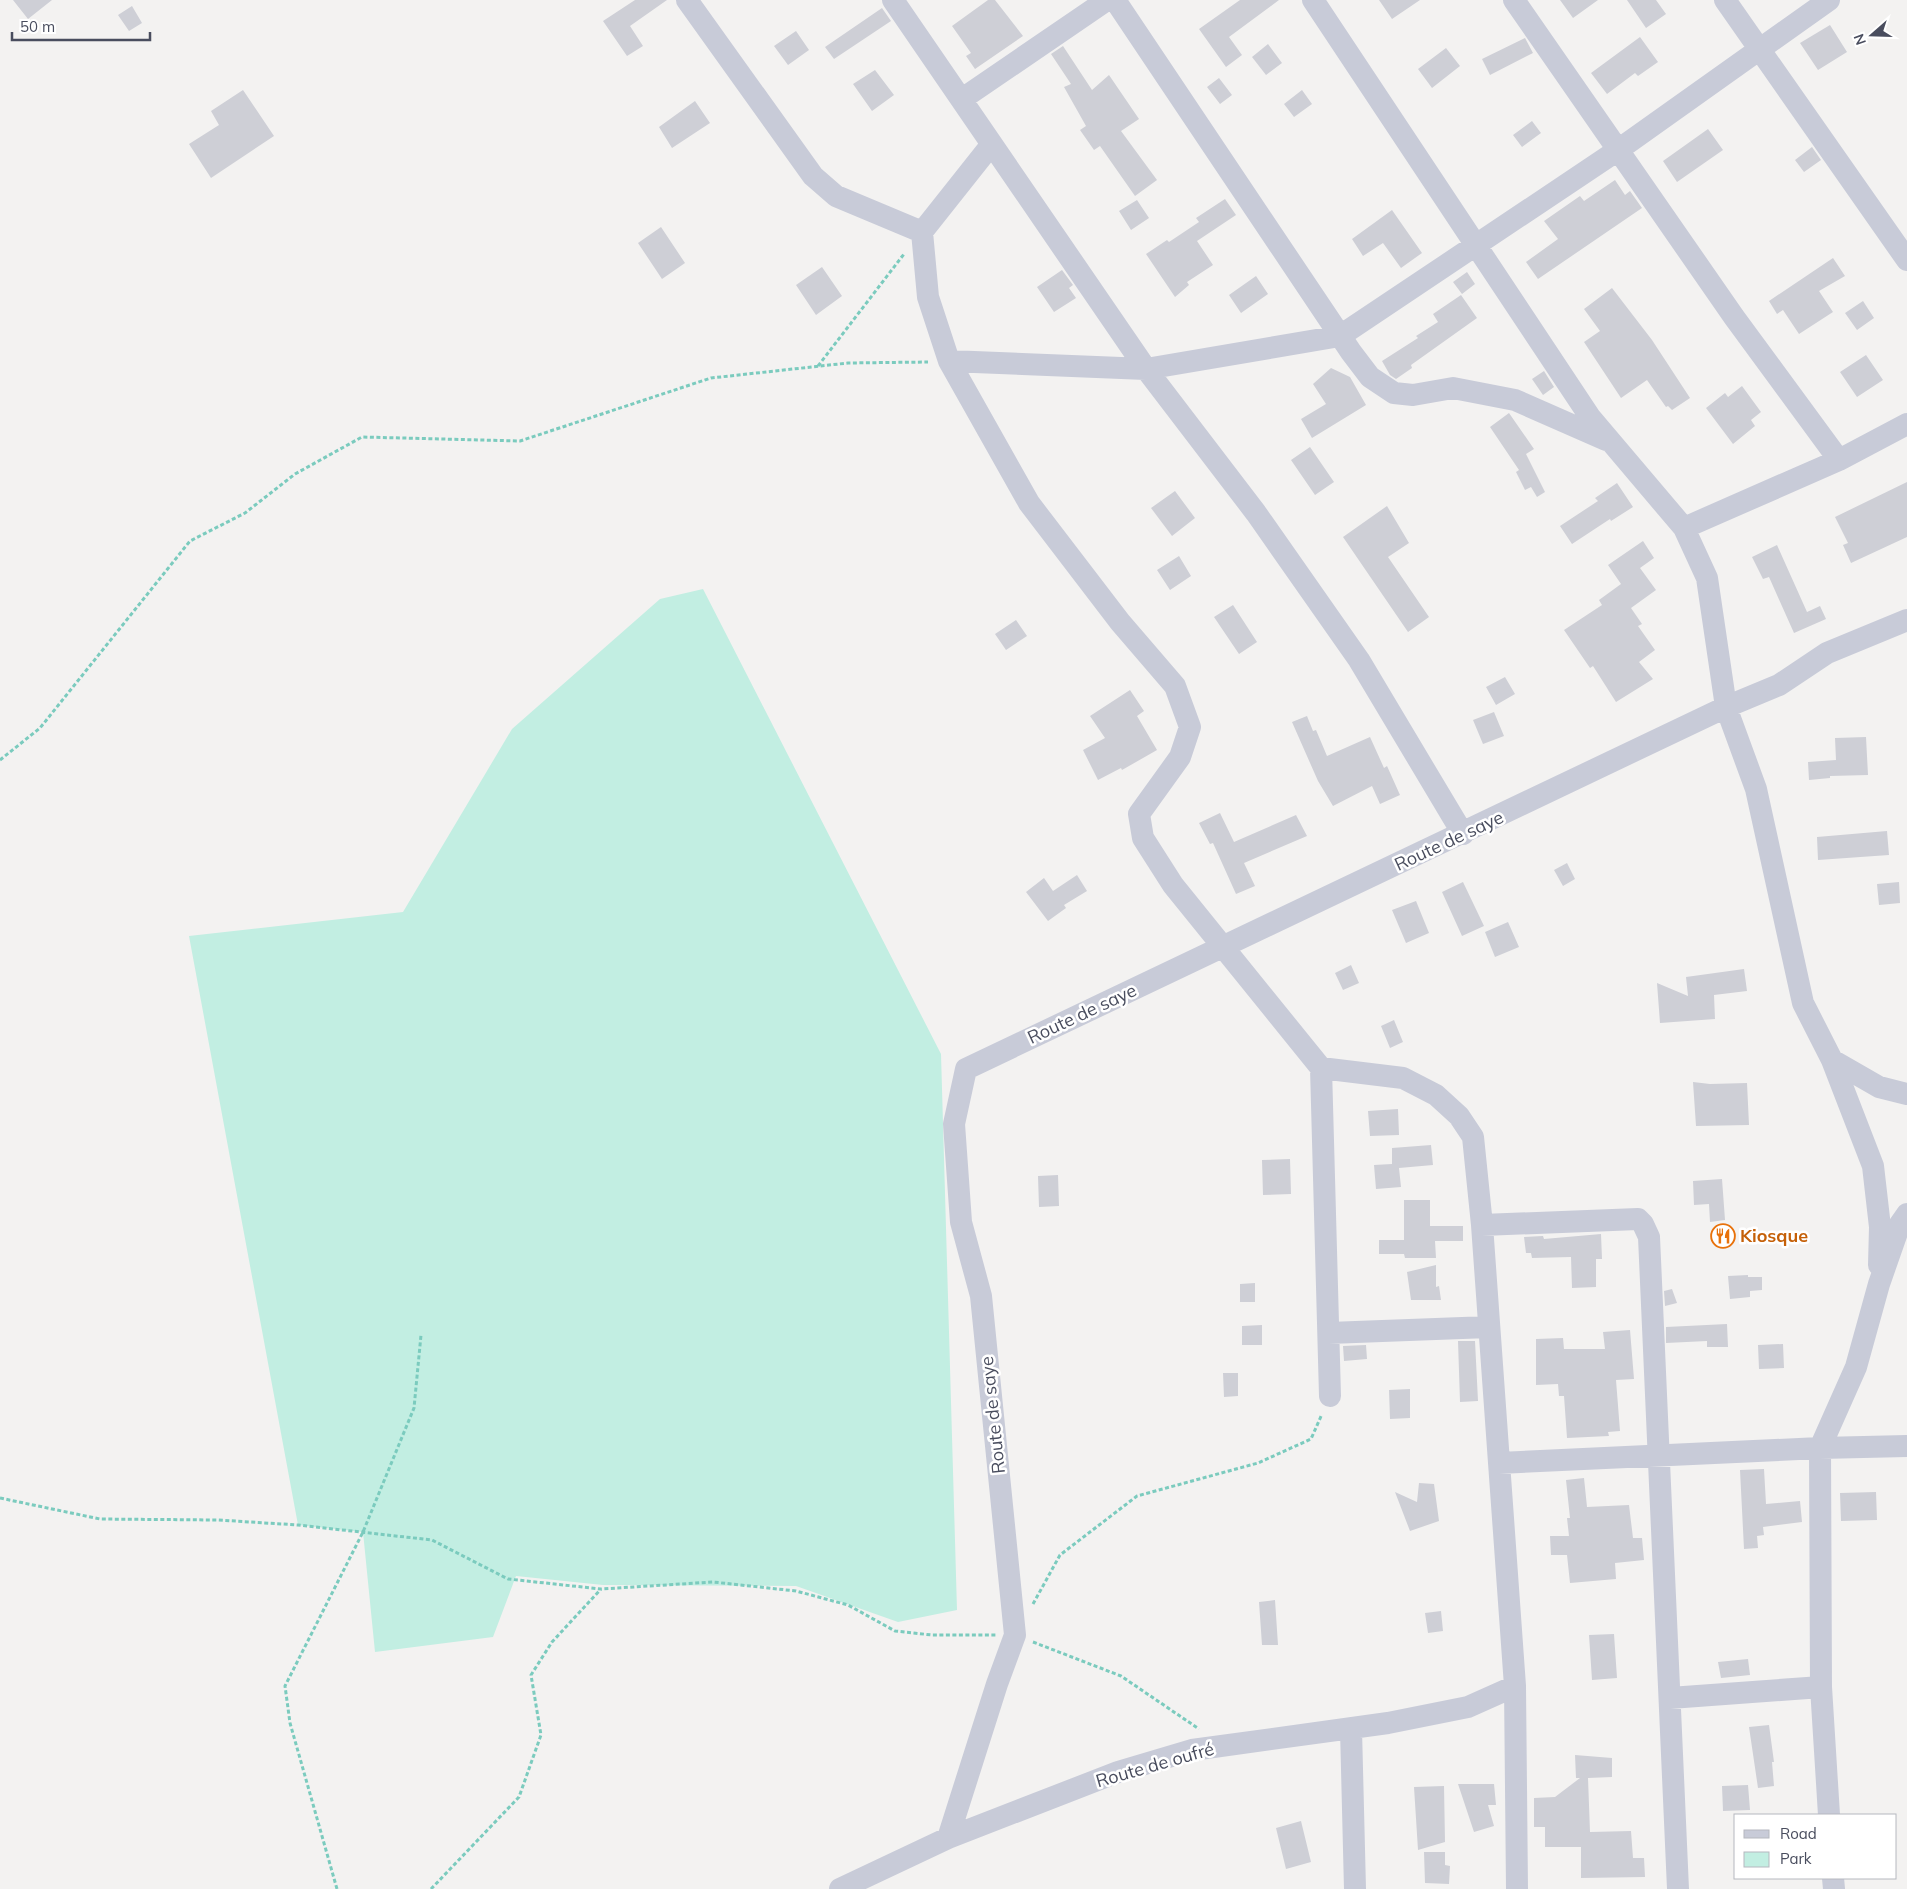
<svg xmlns="http://www.w3.org/2000/svg" width="1907" height="1889" viewBox="0 0 1907 1889" font-family="Mulish,sans-serif">
<rect width="100%" height="100%" fill="#f3f2f1"/>
<path fill="#c2eee2" d="M703,589L941,1054L957,1610L898,1622L796,1586L603,1585L516,1576L493,1637L375,1652L363,1532L298,1525L189,936L403,912L512,729L660,599Z"/>
<path fill="#cecfd6" d="M13,0H52L28,19Z
M635,0H667L630,26L643,46L627,56L603,21Z
M988,0H995L1023,36L975,69L966,56L971,53L952,26Z
M1240,0H1279L1229,37L1242,55L1226,67L1199,29Z
M1379,0H1420L1392,19Z
M1560,0H1598L1573,18Z
M1627,0H1656L1666,14L1646,28Z
M132,6L142,23L129,31L118,15Z
M882,8L891,21L834,59L825,47Z
M1830,25L1847,52L1818,70L1800,43Z
M796,31L809,50L788,65L774,46Z
M1640,37L1658,62L1638,76L1635,73L1607,94L1591,73Z
M1525,38L1533,53L1490,75L1482,59Z
M1268,44L1282,63L1266,75L1252,57Z
M1063,46L1092,90L1109,75L1139,119L1121,131L1157,180L1135,196L1100,146L1094,150L1080,130L1086,126L1064,87L1071,84L1051,54Z
M1446,48L1460,66L1432,88L1418,69Z
M875,70L894,95L872,111L853,84Z
M1219,78L1232,95L1220,104L1207,87Z
M243,90L274,136L211,178L189,144L219,125L211,111Z
M1302,90L1312,104L1294,117L1284,104Z
M695,101L710,123L672,148L659,127Z
M1532,121L1541,133L1522,147L1513,135Z
M1708,129L1723,150L1677,182L1663,161Z
M1812,147L1821,160L1804,172L1795,160Z
M1615,180L1625,195L1630,191L1642,208L1538,279L1526,262L1558,239L1544,221L1580,196L1584,201Z
M1225,199L1236,215L1197,241L1213,265L1187,282L1189,285L1175,297L1146,254L1167,240L1169,242L1199,222L1196,218Z
M1137,200L1149,218L1131,230L1119,211Z
M1392,210L1422,253L1401,268L1383,243L1363,256L1352,239Z
M661,227L685,263L662,279L638,243Z
M1833,258L1845,276L1819,291L1833,312L1799,334L1783,310L1777,314L1769,301Z
M822,267L842,296L816,315L796,285Z
M1062,270L1073,285L1069,288L1076,298L1054,312L1037,287Z
M1467,272L1475,284L1462,294L1453,282Z
M1256,276L1268,294L1241,313L1229,295Z
M1612,288L1652,340L1690,398L1672,410L1668,406L1666,407L1647,380L1621,398L1584,342L1600,331L1584,309Z
M1461,295L1477,318L1411,365L1412,368L1396,379L1390,375L1382,361L1418,338L1416,336L1438,322L1433,314Z
M1863,301L1874,318L1857,330L1845,313Z
M1866,355L1883,380L1857,397L1840,372Z
M1331,368L1350,377L1366,405L1312,438L1301,419L1326,404L1313,384Z
M1544,371L1554,387L1543,395L1532,379Z
M1742,386L1761,412L1751,420L1755,426L1733,444L1706,408L1725,393L1728,397Z
M1509,413L1534,449L1526,454L1545,492L1537,497L1531,487L1525,490L1516,472L1519,470L1490,427Z
M1310,447L1334,482L1315,495L1291,460Z
M1907,482V537L1851,563L1843,545L1848,543L1835,517Z
M1617,483L1633,507L1611,521L1610,519L1572,544L1560,526L1598,501L1595,498Z
M1175,491L1195,518L1172,536L1151,508Z
M1387,506L1409,543L1388,557L1429,617L1408,632L1343,537Z
M1643,541L1654,558L1640,568L1656,590L1631,608L1642,624L1638,626L1655,650L1639,662L1653,679L1616,702L1593,666L1590,668L1564,630L1602,605L1599,600L1621,584L1608,565Z
M1777,545L1807,612L1820,606L1826,619L1794,633L1769,577L1763,579L1752,557Z
M1179,556L1191,576L1170,590L1157,570Z
M1233,605L1257,642L1239,654L1214,617Z
M1016,620L1027,636L1006,650L995,634Z
M1505,677L1515,694L1496,705L1486,687Z
M1130,690L1144,711L1137,716L1157,750L1122,770L1121,768L1098,780L1083,750L1105,738L1090,716Z
M1494,712L1504,736L1483,744L1473,720Z
M1307,716L1313,731L1316,730L1327,756L1370,737L1384,768L1387,766L1400,795L1380,804L1372,786L1333,806L1318,781L1292,722Z
M1866,737L1868,775L1830,776V778L1809,780L1808,762L1836,760L1835,738Z
M1220,813L1234,842L1296,815L1307,836L1244,863L1255,886L1236,894L1213,843L1210,844L1199,823Z
M1887,831L1889,855L1818,860L1817,837Z
M1567,863L1575,879L1563,886L1554,870Z
M1077,875L1087,891L1064,905L1066,908L1048,921L1026,892L1044,878L1053,891Z
M1463,882L1484,926L1462,936L1442,892Z
M1899,882L1900,903L1879,905L1877,884Z
M1416,901L1429,933L1406,943L1392,910Z
M1508,922L1519,947L1495,957L1485,932Z
M1351,965L1359,983L1343,990L1335,973Z
M1744,969L1747,991L1714,995L1715,1019L1660,1023L1657,983L1688,996L1686,977Z
M1394,1020L1403,1042L1390,1048L1381,1026Z
M1693,1082L1710,1084L1747,1083L1749,1125L1696,1126Z
M1398,1109L1399,1135L1370,1136L1368,1111Z
M1431,1145L1433,1165L1399,1168L1401,1187L1376,1189L1374,1165L1392,1164V1148Z
M1290,1159L1291,1194L1263,1195L1262,1160Z
M1058,1175L1059,1206L1039,1207L1038,1176Z
M1722,1179L1725,1220L1710,1222L1709,1204L1694,1205L1693,1181Z
M1404,1200H1430V1226H1463V1241H1435L1436,1258H1405L1404,1254H1379V1240H1404Z
M1601,1234L1602,1259H1596V1287L1572,1288L1571,1257L1532,1258L1531,1253H1526L1524,1237L1543,1236L1544,1239Z
M1436,1265V1287L1439,1286L1441,1300H1411L1407,1272Z
M1748,1275V1277H1762V1290L1750,1291V1297L1730,1299L1728,1276Z
M1255,1283V1302H1240V1284Z
M1672,1289L1677,1303L1665,1306L1664,1291Z
M1727,1324L1728,1347H1707V1341L1666,1343V1327Z
M1262,1325V1345H1242V1326Z
M1630,1330L1634,1379L1616,1380L1620,1431L1608,1432L1609,1436L1567,1438L1564,1396H1559L1558,1384L1536,1385V1339L1563,1338L1564,1349H1605L1603,1332Z
M1458,1341H1475L1478,1401L1460,1402Z
M1783,1344L1784,1368L1759,1369L1758,1345Z
M1366,1345L1367,1359L1344,1361L1343,1346Z
M1223,1373H1238V1396L1224,1397Z
M1410,1389V1418L1390,1419L1389,1390Z
M1764,1469L1766,1504L1800,1501L1802,1522L1763,1527L1764,1535L1757,1536L1758,1548L1744,1549L1740,1470Z
M1584,1478L1587,1507L1629,1505L1633,1538H1642L1644,1560L1615,1563L1616,1579L1570,1583L1567,1555H1551L1550,1536H1569L1567,1518H1570L1566,1480Z
M1419,1483L1434,1484L1439,1521L1410,1531L1395,1492L1417,1502Z
M1876,1492L1877,1520L1841,1521L1840,1493Z
M1275,1600L1278,1645H1262L1259,1602Z
M1441,1611L1443,1631L1428,1633L1425,1613Z
M1614,1634L1617,1678L1592,1680L1589,1635Z
M1748,1659L1750,1675L1721,1678L1718,1662Z
M1769,1725L1774,1762H1772L1774,1786L1758,1788L1749,1727Z
M1575,1755L1612,1758V1777L1588,1778L1590,1832L1631,1831L1633,1858H1644L1645,1877L1581,1878V1847H1545V1827H1534V1798L1555,1797L1580,1778H1576Z
M1458,1784H1494L1496,1805H1488L1494,1826L1474,1832Z
M1748,1785L1750,1810L1723,1811L1722,1786Z
M1444,1786L1445,1842L1418,1850L1414,1787Z
M1301,1821L1311,1862L1286,1869L1276,1828Z
M1424,1852H1445V1865L1450,1866L1449,1884L1425,1883Z"/>
<g fill="none" stroke-linecap="round" stroke-linejoin="round">
<path stroke="#7bcbbe" stroke-width="3" stroke-dasharray="4 2.5" stroke-linecap="butt" d="M818,366L904,254
M0,760L40,728L190,541L245,513L295,474L362,437L520,441L711,378L848,363L928,362
M0,1498L100,1519L218,1520L298,1525L432,1540L508,1579L601,1589L713,1582L796,1591L848,1605L895,1631L932,1635H996
M1033,1604L1060,1555L1137,1496L1258,1463L1311,1439L1322,1414
M1033,1642L1121,1676L1199,1729
M337,1889L290,1723L285,1686L363,1532L414,1408L421,1335
M431,1889L519,1797L541,1735L531,1675L552,1642L601,1589"/>
<path stroke="#c8cbd8" stroke-width="22" d="M687,0L813,176L836,196L922,232
M893,0L1146,369L1256,513L1359,660L1463,834
M1115,0L1351,352L1370,377L1394,393L1413,395L1453,388L1515,400L1606,440
M1313,0L1590,417L1684,528L1707,578L1726,707L1756,789L1803,1003L1832,1060L1879,1087L1907,1094
M1514,0L1734,317L1839,460
M1725,0L1907,260
M962,99L1107,0
M991,145L922,232L928,297L949,361L1029,503L1120,622L1175,686L1190,727L1180,757L1139,814L1143,838L1173,885L1321,1068L1330,1396
M949,361L1146,369L1340,336L1618,150L1829,0
M1684,528L1839,460L1907,424
M1832,1060L1873,1166L1880,1227L1879,1265
M1321,1068L1403,1078L1436,1095L1459,1116L1473,1137L1482,1225L1515,1686L1517,1889
M1482,1225L1638,1219L1643,1224L1649,1237C1657,1454 1669,1671 1678,1889
M1329,1333L1489,1327
M1499,1463L1820,1448L1907,1446
M1670,1698L1821,1687
M1351,1729L1355,1889
M1829,1815L1821,1687L1820,1448L1856,1367L1879,1284L1900,1224L1907,1214
M948,1838L997,1684L1015,1635L981,1296L961,1222L954,1124L966,1069L1726,707L1779,685L1827,653L1907,620
M1833,1878L1834,1889
M840,1889L948,1838L1118,1772L1192,1750L1388,1723L1468,1707L1515,1686"/>
</g>
<defs>
<g id="restaurant-ring" transform="scale(1.25)"><circle r="9.5" fill="#fff" stroke="#e8710a" stroke-width="1.5"/><path d="M-5-6h1v4h1v-4h1v4h1v-4h1v5L-1.5 .5V6h-2V.5L-5-1ZM5-6V6H3V1.5H1.5Q1.5-4 5-6Z" fill="#e8710a"/></g>
</defs>
<g fill-rule="evenodd">
<use href="#restaurant-ring" x="1723" y="1236"/>
</g>
<g text-anchor="middle" stroke-width="5" stroke-linejoin="round" paint-order="stroke">
<g font-size="18" fill="#494d5e" stroke="#fff">
<text transform="translate(1449 841) rotate(-25)" y="6">Route de saye</text>
<text transform="translate(1082 1014) rotate(-25)" y="6">Route de saye</text>
<text transform="translate(993 1415) rotate(-96)" y="6">Route de saye</text>
<text transform="translate(1155 1765) rotate(-16)" y="6">Route de oufré</text>
</g>
<g font-size="18" font-weight="bold" fill="#c56008" stroke="#fff" text-anchor="start">
<text x="1740" y="1242">Kiosque</text>
</g>
</g>
<rect x="1734" y="1814" width="162" height="65" fill="#ffffff" stroke="#b6b8bf"/>
<rect x="1744" y="1830" width="25" height="8" fill="#c8cbd8" stroke="#b6b8bf"/>
<text x="1780" y="1839" font-size="15" fill="#494d5e">Road</text>
<rect x="1744" y="1852" width="25" height="15" fill="#c2eee2" stroke="#b6b8bf"/>
<text x="1780" y="1864" font-size="15" fill="#494d5e">Park</text>
<g transform="translate(1872 35) rotate(250)" stroke="#ffffff" stroke-width="4" paint-order="stroke">
<path d="M0-4L9 19L0 12L-9 19Z" fill="#494d5e"/>
<text y="-8" font-size="14" font-weight="bold" text-anchor="middle" fill="#494d5e">N</text>
</g>
<path d="M12 32v8h138v-8" fill="none" stroke="#494d5e" stroke-width="2.5"/>
<text x="20" y="32" font-size="15" fill="#494d5e" stroke="#ffffff" stroke-width="4" paint-order="stroke">50 m</text>
</svg>
